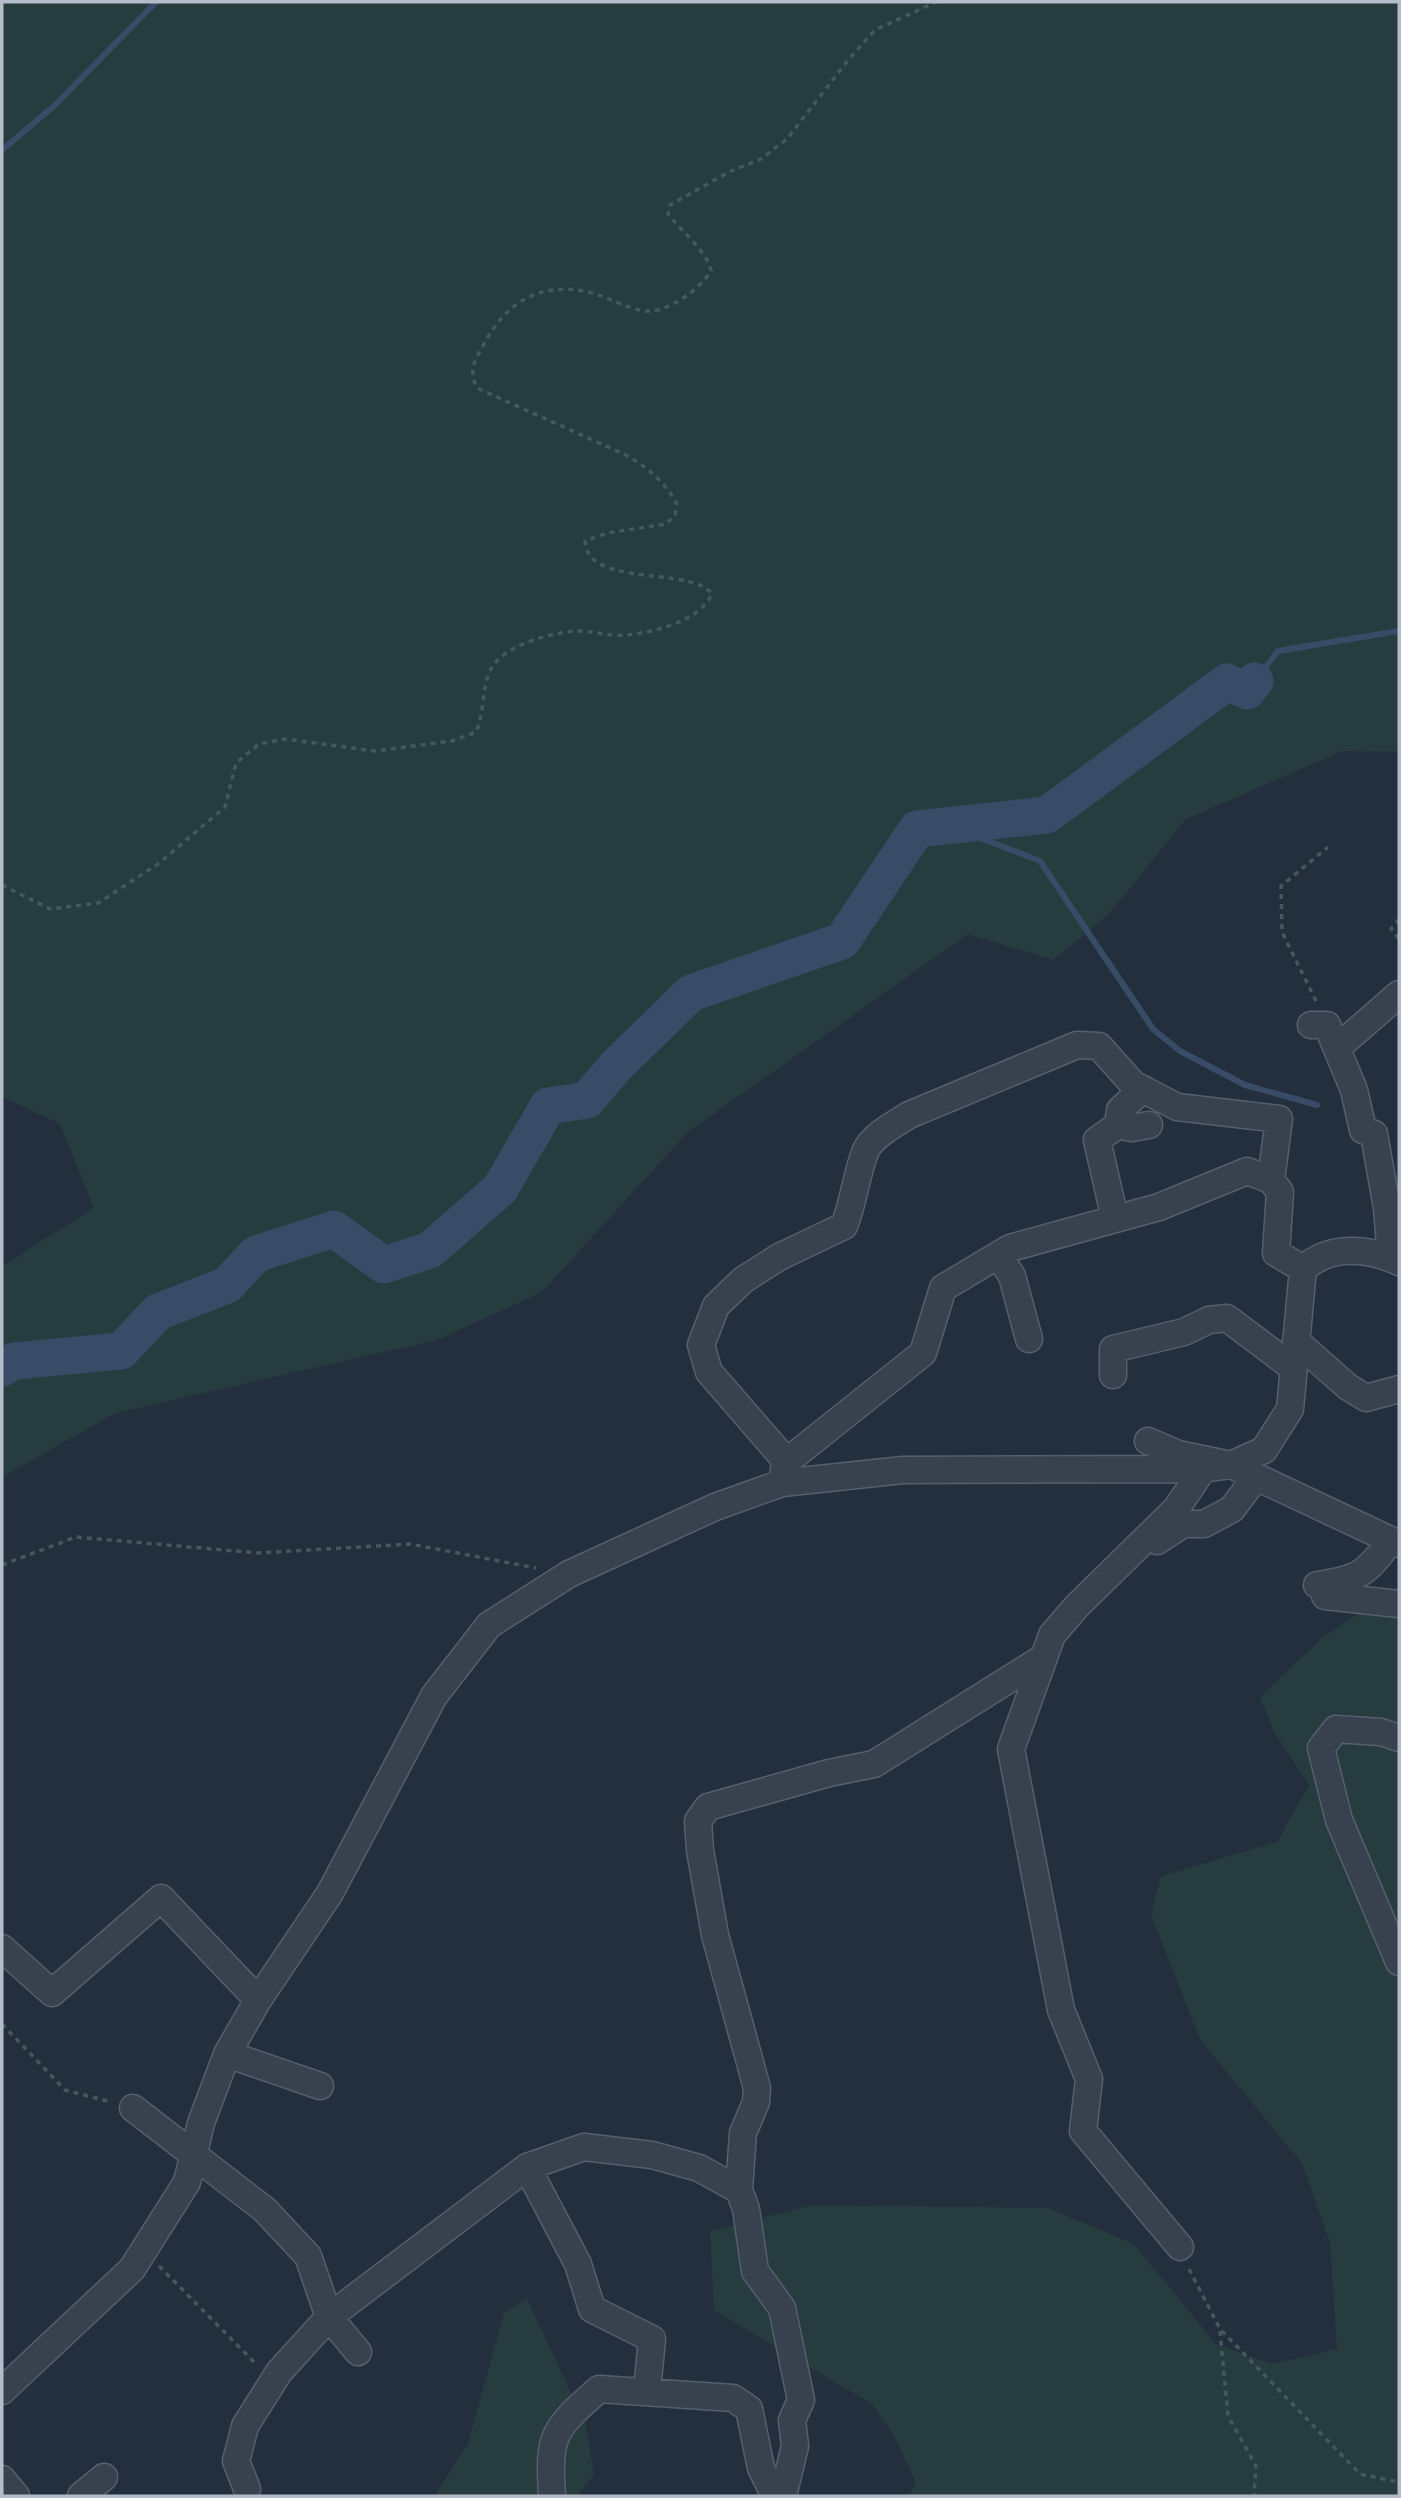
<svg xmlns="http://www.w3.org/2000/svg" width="1401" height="2498" viewBox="0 0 1401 2498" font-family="'Noto Sans',sans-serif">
<rect width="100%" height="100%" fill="#242f3e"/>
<path fill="#263c3f" d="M2,2H1399V752L1343,751L1186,819L1108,915L1053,960L968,934L688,1132L542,1292L437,1340L116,1413L2,1477V1266L94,1208L60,1124L2,1097Z
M1399,1588V2496H909L916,2482L895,2438L872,2404L714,2310L710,2231L813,2205L1048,2208L1134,2244L1216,2344L1272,2364L1337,2349L1330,2243L1302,2163L1200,2040L1151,1914L1161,1876L1277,1842L1309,1785L1273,1730L1260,1697L1324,1636Z
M527,2299L586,2425L594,2475L577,2496H434L468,2443L504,2313Z"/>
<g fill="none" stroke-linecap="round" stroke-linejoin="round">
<path stroke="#394c67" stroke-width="6" d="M2,150L54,106L156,2
M1255,681L1278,651L1399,631
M949,826L1040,861L1153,1029L1180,1051L1245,1085L1317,1105"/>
<path stroke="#394c67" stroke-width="37" d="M2,1368L14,1361L121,1351L158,1312L227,1285L256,1254L334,1229L384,1265L430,1250L500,1189L548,1106L587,1100L616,1066L691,993L842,941L917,829L1047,815L1227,682L1247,691L1255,681"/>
<g stroke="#565f6c" stroke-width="29">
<path id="minor" d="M1311,1025H1327L1354,1090L1363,1130L1374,1134L1387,1208
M1337,1048L1399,994
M1118,1125L1132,1128L1149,1125
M1115,1219L1097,1140L1118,1125L1120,1110L1143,1089
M998,1255L1012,1276L1029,1339
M1391,1258L1387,1208L1399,1204
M1296,1341L1348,1387L1366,1398L1399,1389
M1113,1375V1349L1184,1332L1209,1320L1227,1318L1292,1367
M1148,1441L1178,1454L1231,1465L1399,1544
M785,1463L923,1353L943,1288L1010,1248L1159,1207L1247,1171L1271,1180
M782,1483L785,1463L781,1455L709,1372L701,1345L716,1306L743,1280L779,1257L844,1226C854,1202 856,1174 866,1150C873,1135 895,1124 909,1115L1077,1045L1099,1046L1133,1084L1177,1107L1279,1119L1271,1180L1280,1192L1276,1253L1303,1269
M1157,1541L1183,1524H1204L1232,1509L1256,1477
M1317,1585C1359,1579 1366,1574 1391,1540
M1325,1596L1399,1604
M1399,1738L1381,1732L1336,1729L1321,1748L1339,1820L1399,1962
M2,1948L52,1993L161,1898L258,2000
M227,2054L320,2086
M133,2108L265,2210L308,2256L329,2317L358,2352
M527,2167L578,2264L592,2309L652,2339L647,2390
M1180,2247L1083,2131L1089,2079L1061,2010L1011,1749L1052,1635L1077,1606L1176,1509L1203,1469
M2,2391L132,2269L187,2182L201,2123L227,2054L258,2000L330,1893L434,1696L489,1625L569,1574L715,1507L782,1483L903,1470L1203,1469L1231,1465L1264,1450L1290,1409L1303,1269C1330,1244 1368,1248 1399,1262
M2,2479L16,2496
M247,2489L236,2461L245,2426L279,2372L329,2317L527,2167L584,2147L652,2155L699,2168L739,2190
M552,2495C548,2433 554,2429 599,2389L733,2398L749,2409L761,2468L775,2496
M81,2496L104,2477
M783,2496L795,2446L792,2420L801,2400L782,2308L755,2271L746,2209L739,2190L743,2133L756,2102L757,2088L715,1935L700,1850L698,1821L708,1807L829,1773L874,1764L1043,1658"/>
</g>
<path stroke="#44595c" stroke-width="3.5" stroke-dasharray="5 5" stroke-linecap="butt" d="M2,885L50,909L98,903L158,864L225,807L236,763L259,744L285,739L374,751L452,741L476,732C485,713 481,687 491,669C504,645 552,632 578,631C594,631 611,637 627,635C654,632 699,622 712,594C694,569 614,584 590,556C587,553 586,545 585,541L607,533L666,524L675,515L677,504C665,482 648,468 626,455L477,388C468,370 475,360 484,344C506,303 537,283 584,291C605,295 624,308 645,311C668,313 700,289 711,271C708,252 681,231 668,214L670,205L731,171L761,159L787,139L849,59L875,30L936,2
M1399,919L1391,929L1399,939
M1316,1001L1282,932L1281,886L1328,847
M2,1565L76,1537L258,1553L410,1544L536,1568
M2,2024L65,2090L111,2102
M159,2266L257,2365
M1189,2269L1220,2329L1360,2474L1399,2482
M1220,2331L1228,2416L1256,2466L1254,2496"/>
<use href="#minor" stroke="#38414e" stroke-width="26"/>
</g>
<rect width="1401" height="2498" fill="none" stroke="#b4bcc9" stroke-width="7"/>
</svg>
